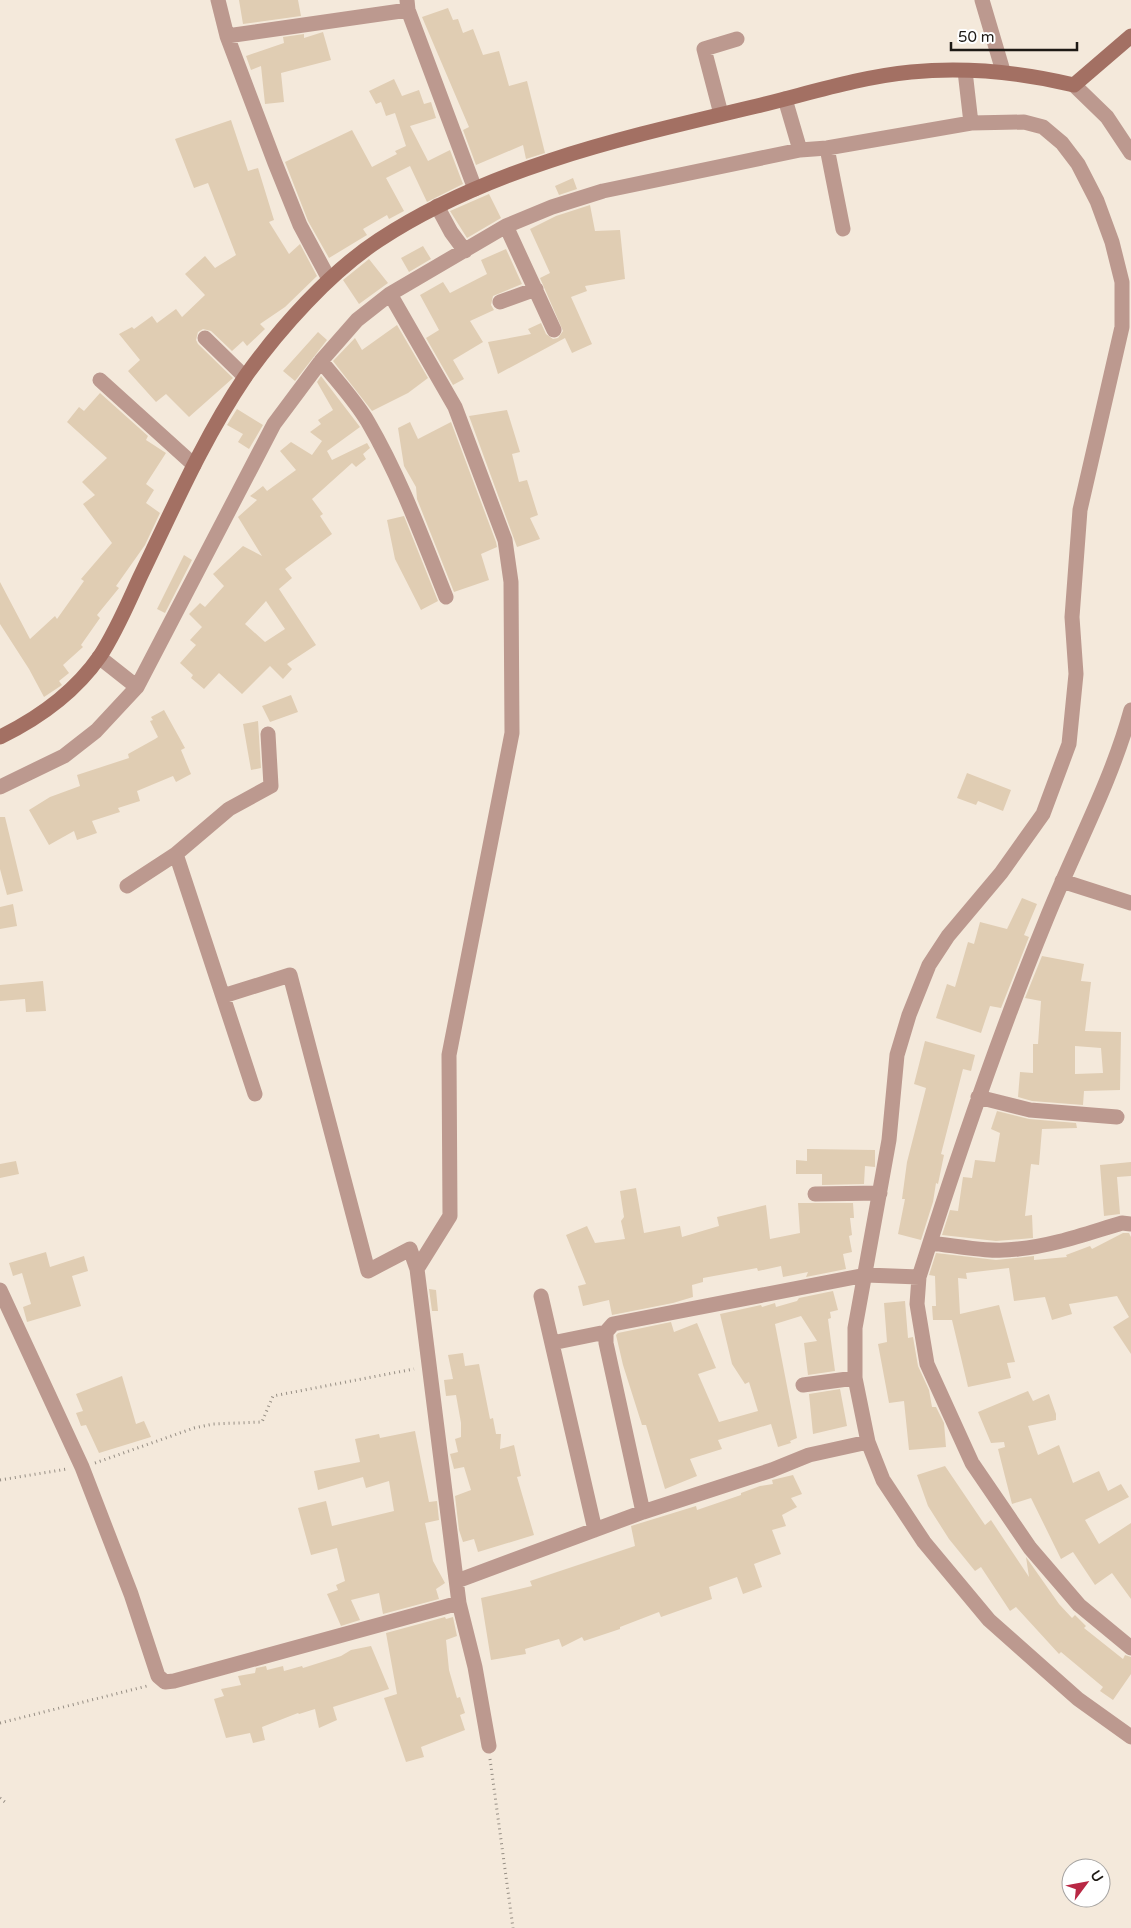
<svg xmlns="http://www.w3.org/2000/svg" width="1131" height="1928" viewBox="0 0 1131 1928" font-family="'Varela Round',sans-serif">
<rect width="100%" height="100%" fill="#f4e9db"/>
<path fill="#e0cdb3" fill-rule="evenodd" d="M239,0H298L301,16L243,24Z
M448,8L453,20L458,19L463,33L473,29L483,55L499,51L509,86L527,81L545,153L526,159L523,145L476,165L463,130L469,127L422,17Z
M323,32L331,60L281,73L284,102L265,104L261,66L251,70L246,56L284,43L283,37L304,34V38Z
M394,79L402,96L419,90L424,104L431,102L436,118L410,126L428,161L450,150L463,184L427,202L410,166L386,178L404,211L389,219L387,215L363,229L367,235L329,258L308,221L285,162L352,130L372,167L397,154L395,151L406,146L395,113L386,116L381,102L376,104L369,91Z
M231,120L248,171L258,168L274,220L269,222L289,254L300,244L317,276L285,307L260,324L265,329L247,346L243,341L232,351L211,331L203,329L198,332L196,340L198,344L233,378L189,417L166,394L156,402L128,371L140,360L119,334L132,327L134,329L152,316L157,323L176,309L182,317L205,295L185,274L205,256L215,268L236,255L208,183L194,188L175,139Z
M573,178L577,189L559,195L555,186Z
M489,194L501,218L467,238L450,211Z
M590,205L595,231L620,230L625,279L585,286L587,291L571,297L592,344L572,353L565,338L498,374L488,342L531,334L528,329L541,323L546,334L553,339L558,338L563,331L540,278L550,273L530,229L556,216Z
M423,246L431,259L409,272L401,258Z
M506,249L522,284L493,296L491,305L494,310L470,321L483,342L453,360L464,379L453,385L426,338L439,330L420,295L443,282L450,293L487,274L481,260Z
M369,259L388,283L359,304L343,280Z
M397,325L428,378L408,393L372,411L333,361L355,338L362,350Z
M318,332L327,340L295,381L283,371Z
M321,376L360,427L327,451L332,460L367,443L370,448L363,454L366,459L356,467L352,463L312,499L323,514L320,516L332,534L285,569L292,578L279,589L316,645L287,664L292,669L283,679L270,666L242,694L219,673L204,689L191,678L193,675L180,663L196,645L190,640L202,627L189,614L200,603L205,607L224,586L213,574L243,546L262,556L238,517L257,500L250,496L263,486L267,491L296,470L280,451L291,442L312,455L322,441L310,432L321,424L318,420L333,410L317,382ZM266,601L285,629L265,642L245,624Z
M100,393L148,436L146,440L166,453L146,484L154,490L146,503L160,513L145,545L116,586L119,588L97,615L100,618L81,645L83,647L63,665L69,673L59,681L62,685L44,697L29,669L0,624V582L30,639L55,616L57,619L84,581L81,579L112,543L83,504L95,495L82,482L107,458L67,422L79,407L84,411Z
M237,409L263,425L249,449L238,442L243,434L227,425Z
M507,410L520,452L512,454L519,482L527,480L538,515L530,518L540,539L517,547L469,416Z
M410,422L418,439L451,422L496,542L497,547L481,554L489,580L454,592L417,499L416,487L404,466L398,428Z
M404,516L438,601L421,610L395,559L387,520Z
M184,555L192,560L165,613L157,609Z
M291,695L298,712L270,722L262,706Z
M164,710L185,748L181,750L191,774L176,782L173,776L137,791L140,801L118,808L120,812L92,821L97,833L77,840L74,831L49,845L29,810L50,797L80,786L77,775L129,758L128,754L155,739L158,737L150,721L153,720L151,717Z
M258,721L261,768L251,770L243,724Z
M967,773L1011,790L1003,811L978,801L976,805L957,798Z
M0,817H5L23,891L7,895L0,869Z
M1022,898L1037,904L1024,935L1029,937L1001,1008L990,1006L981,1033L936,1018L947,984L955,987L968,942L974,944L980,922L1007,929Z
M13,904L17,926L0,929V907Z
M1042,956L1084,964L1081,981L1091,982L1085,1031L1121,1032L1120,1090L1084,1091L1083,1105L1032,1101L1018,1097L1020,1072L1033,1073V1044H1038L1041,1001L1025,998ZM1075,1046L1101,1048L1103,1073L1075,1074Z
M43,981L46,1011L26,1012L25,999L0,1001V985Z
M925,1041L975,1055L971,1071L963,1069L941,1154L944,1155L938,1184L936,1183L933,1202L921,1240L898,1234L905,1199H902L907,1162L926,1088L914,1084Z
M997,1111L1029,1119L1076,1123L1077,1128L1042,1129L1039,1165L1031,1164L1025,1216L1032,1215L1033,1238L996,1241L942,1235L950,1210L958,1211L963,1177L972,1178L975,1160L995,1162L1000,1133L991,1129Z
M807,1149L875,1150V1167L865,1166L864,1184L822,1185V1174H796V1160L807,1161Z
M16,1161L19,1174L0,1178V1164Z
M1131,1162V1176L1117,1177L1120,1214L1104,1216L1100,1165Z
M636,1188L644,1233L680,1226L682,1237L719,1226L717,1217L766,1205L770,1239L800,1233L798,1203H853L854,1218H850L852,1235L849,1236L852,1252L843,1254L846,1269L806,1277L808,1272L783,1277L781,1266L758,1271L757,1268L703,1278V1282L692,1285L693,1297L673,1303L612,1315L609,1300L583,1306L578,1286L586,1284L566,1235L587,1226L595,1243L625,1239L621,1221L624,1217L620,1191Z
M1123,1233H1129L1131,1237V1354L1113,1327L1129,1317L1117,1296L1069,1304L1072,1314L1052,1320L1045,1297L1014,1301L1009,1268L966,1273L967,1279L958,1278L960,1314L999,1305L1015,1362L1007,1363L1011,1378L968,1387L952,1320H933L932,1306H936L935,1276L929,1275L936,1253L996,1260L1034,1256V1260L1067,1257L1066,1255L1090,1246L1092,1249Z
M46,1252L50,1267L84,1256L88,1271L72,1276L81,1306L27,1322L23,1307L31,1304L22,1273L13,1276L9,1263Z
M429,1289L436,1290L438,1311H432Z
M833,1291L838,1310L830,1312L831,1318L828,1319L835,1371L808,1375L804,1343L817,1341L801,1316L775,1324L797,1438L790,1441L791,1443L778,1447L771,1424L718,1440L722,1449L690,1459L697,1476L665,1489L646,1425H642L623,1365L616,1335L618,1333L671,1322L674,1332L697,1323L716,1368L698,1374L719,1422L758,1411L749,1382L745,1384L732,1364L720,1314L761,1305L762,1307L775,1303L776,1307L797,1301L799,1298Z
M905,1301L908,1338L913,1337L918,1366L929,1390L932,1407H936L944,1423L946,1447L909,1450L904,1401L889,1403L878,1344L887,1342L884,1303Z
M463,1353L465,1366L479,1364L490,1419L493,1418L496,1434H501L500,1449L514,1445L521,1476L517,1477L534,1535L478,1552L474,1539L463,1542L459,1530L455,1496L471,1490L464,1467L454,1469L450,1454L458,1452L455,1439L461,1437V1423L456,1395L446,1396L444,1380L453,1379L448,1355Z
M122,1376L136,1424L144,1421L151,1437L99,1453L86,1425L81,1426L76,1413L83,1411L76,1394Z
M840,1389L847,1426L813,1434L809,1394Z
M1028,1391L1033,1401L1049,1394L1056,1414V1420L1028,1426L1038,1455L1059,1445L1073,1483L1099,1471L1108,1491L1121,1484L1129,1497L1085,1520L1099,1544L1131,1523V1599L1112,1573L1095,1585L1073,1552L1061,1559L1031,1498L1012,1504L998,1449L1005,1447L1004,1442L991,1443L978,1412Z
M415,1431L429,1502L437,1501L439,1520L425,1523L433,1561L445,1583L436,1589L439,1599L383,1614L379,1593L351,1600L360,1620L341,1626L327,1594L338,1590L336,1585L345,1581L337,1548L311,1555L298,1508L326,1501L332,1526L394,1511L389,1481L366,1488L363,1477L318,1490L314,1471L360,1462L355,1439L379,1434L380,1438Z
M945,1466L985,1525L991,1520L1029,1577L1026,1557L1059,1604L1072,1618L1075,1615L1086,1626L1084,1628L1123,1659L1125,1655L1131,1657V1674L1113,1700L1100,1691L1103,1687L1061,1652L1059,1654L1016,1607L1010,1611L981,1567L975,1571L949,1539L928,1506L917,1475Z
M793,1475L802,1494L791,1498L797,1507L782,1515L786,1526L772,1530L781,1554L754,1564L762,1587L743,1594L737,1577L709,1587L712,1599L661,1617L659,1612L620,1627V1629L584,1641L582,1637L562,1647L559,1639L525,1649L526,1654L491,1660L481,1598L532,1586L530,1581L635,1546L631,1526L696,1506L697,1510L741,1495V1493L760,1486L773,1484L772,1480Z
M445,1617L446,1619L453,1617L457,1636L446,1640L449,1670L457,1698L460,1697L465,1713L460,1715L465,1730L421,1747L424,1757L406,1762L384,1698L397,1694L386,1633Z
M371,1646L389,1689L333,1707L337,1720L319,1728L315,1709L299,1714L298,1713L262,1727L265,1740L253,1743L250,1733L226,1738L214,1699L224,1696L221,1689L241,1685L238,1676L255,1673L256,1668L266,1666L267,1670L283,1666L284,1671L302,1666L303,1668L341,1656L351,1650Z"/>
<g fill="none" stroke-linecap="round" stroke-linejoin="round">
<path stroke="#968e84" stroke-width="3" stroke-dasharray="1 4" stroke-linecap="butt" d="M95,1463L194,1428L213,1424L262,1422L273,1396L414,1369
M0,1480L67,1469
M0,1723L147,1686
M490,1759L513,1928
M0,1798L5,1802"/>
<path stroke="#bc998f" stroke-width="15" d="M218,0L227,36L275,163L300,225L329,279
M407,0L408,10L475,189
M982,0L1003,71
M227,36L408,10
M965,71L971,123
M1074,85L1107,117L1131,153
M785,99L800,150
M721,114L704,49L737,39
M827,148L843,229
M437,206L451,232L465,251
M506,226L554,330
M390,294L455,407L505,540L511,582L512,733L449,1055L450,1216L417,1269L459,1603
M500,302L536,289
M205,338L245,377
M321,361C336,380 355,400 368,422C400,477 422,537 446,597
M100,380L194,465
M99,657L137,687
M1131,710C1111,783 1074,850 1046,920C998,1037 957,1157 919,1277L917,1304L927,1364L972,1463L1030,1548L1079,1605L1131,1648
M0,787L64,756L96,731L137,687L274,424L321,361L357,320L390,294L506,226L552,207L603,191L800,150L827,148L971,123L1024,122L1043,127L1062,143L1078,164L1097,201L1112,242L1122,282V327L1080,510L1072,617L1076,674L1069,744L1043,814L1001,873L948,936L929,965L909,1015L897,1055L889,1140L855,1328V1378L868,1442L883,1480L924,1542L989,1620L1078,1699L1131,1737
M176,854L229,809L271,786L268,734
M1062,881L1131,903
M127,886L176,854L255,1094
M223,996L290,975L368,1271L410,1249L417,1269
M978,1097L1030,1110L1117,1117
M815,1194L880,1193
M930,1243C959,1246 989,1253 1018,1249C1053,1246 1088,1233 1122,1223L1131,1224
M0,1290L82,1467L131,1594L158,1676L165,1682L174,1681L459,1603L475,1667L489,1746
M541,1296L595,1530
M552,1343L606,1332
M803,1385L855,1378
M643,1512L606,1343V1332L613,1324L866,1275L919,1277
M457,1581L643,1512L772,1470L809,1455L868,1442"/>
<path stroke="#a37063" stroke-width="15" d="M0,737C39,718 75,692 100,656C116,632 128,603 140,577C173,509 203,439 245,377C279,329 330,272 379,240C492,166 627,137 757,106C807,94 859,77 911,72C966,67 1020,72 1074,85L1131,36"/>
</g>
<g transform="translate(1086 1883) rotate(58)"><circle r="24" fill="#ffffff" stroke="#a5a3a1"/>
<path d="M0-4L9 19L0 12L-9 19Z" fill="#b92844"/>
<text y="-8" font-size="14" font-weight="bold" text-anchor="middle" fill="#1e1a15">U</text>
</g>
<path d="M951 42v8h126v-8" fill="none" stroke="#1e1a15" stroke-width="2.5"/>
<text x="958" y="42" font-size="15" fill="#1e1a15" stroke="#ffffff" stroke-width="4" paint-order="stroke">50 m</text>
</svg>
